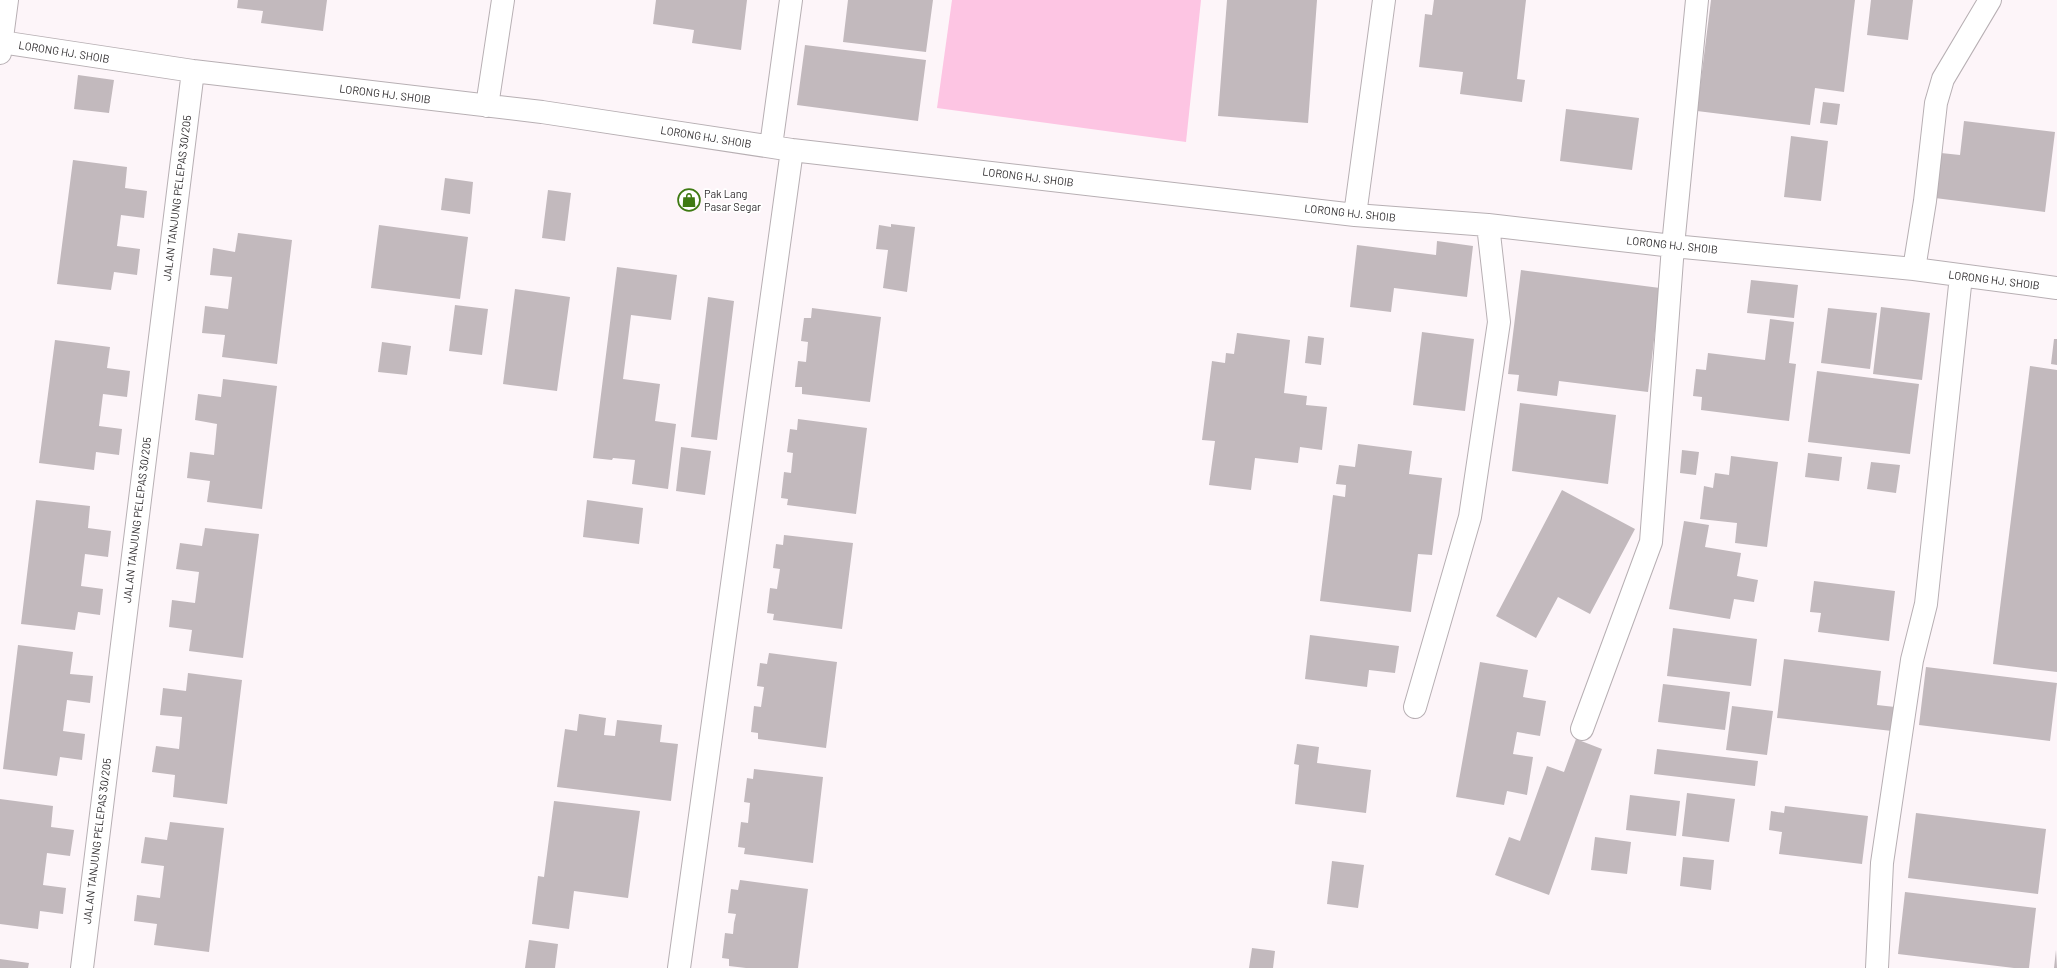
<svg xmlns="http://www.w3.org/2000/svg" width="2057" height="968" viewBox="0 0 2057 968" font-family="Barlow,sans-serif">
<rect width="100%" height="100%" fill="#fdf5f9"/>
<path fill="#fdc5e3" d="M952,0H1201L1186,142L937,108Z"/>
<path fill="#c2b9bd" d="M238,0H327L323,31L261,23L263,11L237,8Z
M656,0H747L741,50L692,43L694,30L653,24Z
M848,0H933L926,52L843,42Z
M1227,0H1317L1308,123L1218,116Z
M1434,0H1526L1517,79L1525,80L1522,102L1460,94L1463,72L1419,67L1425,14L1432,15Z
M1711,0H1855L1844,92L1815,88L1810,125L1697,111Z
M1871,0H1913L1908,40L1867,35Z
M805,45L926,60L918,121L797,105Z
M78,75L114,80L109,113L74,109Z
M1823,102L1840,104L1837,125L1820,123Z
M1566,109L1639,118L1632,170L1560,161Z
M1964,121L2055,132L2045,212L1935,198L1941,153L1960,155Z
M1791,136L1828,141L1821,201L1784,197Z
M73,160L127,167L125,188L147,191L144,218L121,215L117,246L140,249L137,275L114,272L111,290L57,284Z
M445,178L473,182L470,214L441,210Z
M548,190L571,193L565,241L542,238Z
M891,224L915,227L907,292L883,288L888,250L876,249L879,225L891,227Z
M379,225L468,237L460,299L371,288Z
M238,233L292,240L277,364L222,357L225,335L202,333L205,306L228,309L232,277L210,275L213,248L235,252Z
M1437,241L1473,246L1467,297L1394,288L1391,312L1350,307L1357,245L1436,255Z
M617,267L677,275L671,320L631,315L623,379L660,384L655,421L676,424L668,489L632,484L635,460L613,458L612,460L593,458Z
M1521,270L1660,288L1648,392L1559,381L1557,396L1517,391L1519,375L1508,374Z
M1751,280L1798,285L1794,318L1747,313Z
M515,289L570,297L557,391L503,384Z
M708,297L734,301L717,440L691,437Z
M455,305L488,309L482,355L449,351Z
M1881,307L1930,313L1922,380L1873,374Z
M812,308L881,317L870,402L802,394V387H795L798,361L806,362L808,342L801,341L804,318H811Z
M1828,308L1877,313L1870,369L1821,363Z
M1770,319L1794,322L1789,363L1796,364L1789,421L1701,410L1702,397L1693,396L1696,369L1706,370L1708,353L1765,360Z
M1422,332L1474,339L1465,411L1413,405Z
M1237,333L1290,340L1284,393L1307,396L1306,405L1327,407L1322,450L1300,447L1298,463L1255,458L1251,490L1209,485L1215,441L1202,440L1212,361L1225,363L1226,353L1234,354Z
M1308,336L1324,338L1321,365L1305,363Z
M2054,339H2057V365L2051,364Z
M55,340L110,347L107,368L130,371L127,397L103,394L99,426L122,429L119,455L96,452L94,470L39,463Z
M382,342L411,346L407,375L378,372Z
M2030,366L2057,370V672L1993,664Z
M1817,371L1919,384L1910,454L1808,442Z
M223,379L277,386L262,509L207,502L210,481L187,478L190,452L214,455L217,424L195,420L198,394L221,397Z
M1520,403L1616,415L1608,484L1512,471Z
M798,419L867,428L856,514L787,505L788,499L781,498L784,472L791,473L793,453L787,452L790,429L797,430Z
M1358,444L1412,451L1409,474L1442,478L1432,555L1418,554L1411,612L1320,601L1333,495L1345,497L1346,485L1336,484L1339,465L1355,467Z
M681,447L711,451L705,495L676,491Z
M1682,450L1699,452L1696,475L1680,473Z
M1808,453L1842,457L1839,481L1805,477Z
M1731,456L1778,462L1767,547L1735,543L1737,523L1700,519L1704,486L1713,488L1715,473L1729,475Z
M1871,462L1900,465L1896,493L1867,489Z
M1562,490L1635,529L1590,614L1558,597L1536,638L1496,616Z
M36,500L90,506L88,528L111,531L108,557L85,554L81,586L103,589L100,615L78,612L75,630L21,624Z
M587,500L643,508L639,544L583,537Z
M1684,521L1709,525L1705,547L1741,553L1737,576L1758,580L1754,602L1734,599L1730,619L1669,609Z
M205,528L259,534L243,658L189,651L192,630L169,627L172,600L195,603L199,572L176,569L180,543L202,546Z
M784,535L853,543L842,629L773,620L774,614L767,613L770,588L777,589L780,569L773,568L776,544L783,545Z
M1814,581L1895,591L1889,641L1818,632L1821,613L1810,612Z
M1673,628L1757,639L1751,686L1667,676Z
M1310,635L1399,646L1395,673L1369,670L1367,687L1305,679Z
M18,645L73,652L70,674L93,676L90,703L67,700L63,731L85,734L82,760L60,757L57,776L3,769Z
M769,653L837,662L826,748L758,739V733L751,732L754,706L761,707L764,687L757,686L760,663L767,664Z
M1784,659L1881,671L1877,705L1895,707L1892,731L1777,718Z
M1480,662L1528,670L1523,697L1546,701L1540,736L1517,732L1513,754L1533,757L1527,795L1507,791L1504,805L1456,797Z
M1926,667L2057,683L2050,741L1919,725Z
M188,673L242,680L227,804L173,797L175,775L152,772L156,746L179,749L182,717L160,715L163,688L186,691Z
M1663,684L1730,692L1725,730L1658,722Z
M1732,706L1773,711L1767,755L1726,750Z
M579,714L606,718L604,735L615,736L617,720L662,725L660,742L678,744L671,801L557,787L565,729L577,731Z
M1576,739L1602,749L1549,895L1495,875L1509,837L1520,841L1547,766L1564,772Z
M1297,744L1319,747L1317,763L1371,770L1366,813L1295,804L1299,765L1294,764Z
M1657,749L1758,761L1755,786L1654,774Z
M754,769L823,777L813,863L744,854L745,848L738,847L741,822L748,823L750,803L744,802L747,778L753,779Z
M1687,793L1735,799L1729,842L1682,836Z
M1630,795L1680,801L1676,836L1626,830Z
M0,799L53,806L51,827L74,830L70,856L47,853L43,885L66,888L63,914L40,911L38,929L0,924Z
M554,801L640,811L628,898L574,891L569,929L532,924L538,876L544,877Z
M1785,806L1868,816L1862,864L1779,854L1782,832L1769,830L1771,811L1784,813Z
M1916,813L2046,829L2038,894L1908,878Z
M170,822L224,828L209,952L154,945L157,924L134,921L137,895L160,898L164,866L141,863L145,837L167,840Z
M1595,837L1631,842L1627,874L1591,870Z
M1683,857L1714,860L1711,890L1680,886Z
M1332,861L1364,865L1358,908L1327,904Z
M740,880L808,889L798,968H746L729,966V959L722,958L725,933L733,934L734,923L736,914L728,913L731,889L738,890Z
M1905,892L2036,908L2029,968H2014L1898,954Z
M529,940L558,944L555,968H525Z
M1252,948L1275,951L1273,968H1249Z
M2056,950L2057,968H2054Z
M0,959L29,963L28,968H0Z"/>
<g fill="none" stroke-linecap="round" stroke-linejoin="round">
<g stroke="#b7afb3" stroke-width="24">
<path id="minor" d="M1,42L193,71L542,112L792,150L1355,215L1488,225L1673,246L1914,269L2057,288
M0,53L7,0
M487,106L503,0
M771,146L791,0
M1355,215L1384,0
M1914,269L1925,201L1936,103L1943,79L1990,0
M1415,707L1470,517L1499,322L1488,225
M1582,729L1651,542L1673,246L1697,0
M82,968L193,71
M679,968L792,150
M1877,968L1882,863L1912,660L1926,604L1961,276"/>
</g>
<use href="#minor" stroke="#fff" stroke-width="22"/>
</g>
<defs>
<g id="shop-ring" transform="scale(1.15)"><circle r="9.5" fill="#fff" stroke="#3f7a13" stroke-width="1.5"/><path d="M-5-2.5h2.3a2.7 3.5 0 0 1 5.4 0H5L5.5 6h-11ZM-1.5-2.5h3a1.5 2.3 0 0 0-3 0Z" fill="#3f7a13"/></g>
</defs>
<g fill-rule="evenodd">
<use href="#shop-ring" x="689" y="200"/>
</g>
<g text-anchor="middle" stroke-width="3.5" stroke-linejoin="round" paint-order="stroke">
<g font-size="11" fill="#2f2c2e" stroke="#fff">
<text transform="translate(64 52) rotate(9)" y="4">LORONG HJ. SHOIB</text>
<text transform="translate(385 94) rotate(7)" y="4">LORONG HJ. SHOIB</text>
<text transform="translate(706 137) rotate(9)" y="4">LORONG HJ. SHOIB</text>
<text transform="translate(1028 177) rotate(7)" y="4">LORONG HJ. SHOIB</text>
<text transform="translate(177 198) rotate(-83)" y="4">JALAN TANJUNG PELEPAS 30/205</text>
<text transform="translate(1350 213) rotate(6)" y="4">LORONG HJ. SHOIB</text>
<text transform="translate(1672 245) rotate(6)" y="4">LORONG HJ. SHOIB</text>
<text transform="translate(1994 280) rotate(7)" y="4">LORONG HJ. SHOIB</text>
<text transform="translate(137 520) rotate(-83)" y="4">JALAN TANJUNG PELEPAS 30/205</text>
<text transform="translate(97 841) rotate(-83)" y="4">JALAN TANJUNG PELEPAS 30/205</text>
</g>
<g font-size="11" fill="#2f2c2e" stroke="#fff" text-anchor="start">
<text x="704" y="198">Pak Lang<tspan x="704" dy="13">Pasar Segar</tspan></text>
</g>
</g>
</svg>
